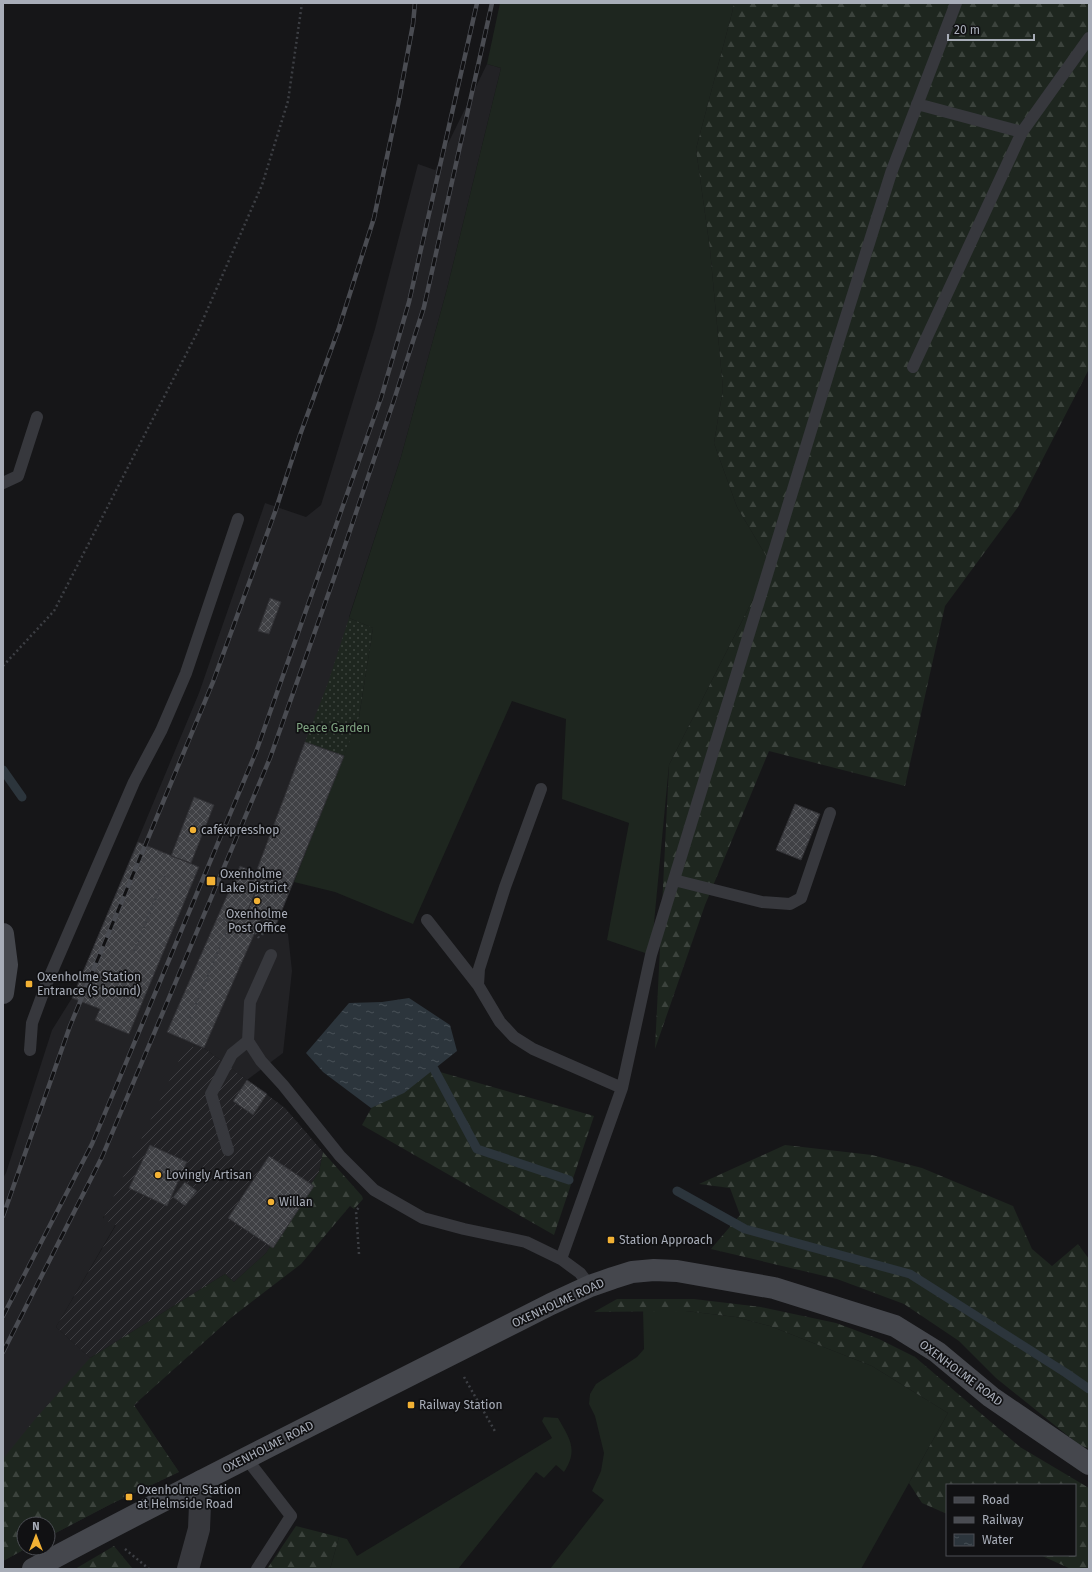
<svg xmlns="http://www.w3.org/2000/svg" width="1092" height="1572" viewBox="0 0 1092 1572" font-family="'Fira Sans',sans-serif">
<defs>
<pattern id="industrial-furrows" width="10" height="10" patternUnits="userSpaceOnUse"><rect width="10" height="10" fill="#222225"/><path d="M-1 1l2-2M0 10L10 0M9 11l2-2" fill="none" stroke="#3f3f43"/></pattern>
<pattern id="forest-firs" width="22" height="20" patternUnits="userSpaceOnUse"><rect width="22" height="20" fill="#1e261f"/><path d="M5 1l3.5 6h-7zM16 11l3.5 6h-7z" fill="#3c433d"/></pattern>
<pattern id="garden-dots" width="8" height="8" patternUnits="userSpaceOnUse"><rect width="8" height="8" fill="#1e261f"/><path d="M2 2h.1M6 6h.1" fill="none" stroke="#3c433d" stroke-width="1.8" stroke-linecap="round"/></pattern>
<pattern id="water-ripples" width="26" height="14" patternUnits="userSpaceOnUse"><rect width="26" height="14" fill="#2c353c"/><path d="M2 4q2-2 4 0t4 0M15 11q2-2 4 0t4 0" fill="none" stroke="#485056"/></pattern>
<pattern id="building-cross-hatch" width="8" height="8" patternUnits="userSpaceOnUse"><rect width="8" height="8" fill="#404145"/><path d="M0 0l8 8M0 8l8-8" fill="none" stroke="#595a5e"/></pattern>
</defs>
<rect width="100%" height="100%" fill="#161618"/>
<path fill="#222225" d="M487,64L501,68L447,289L401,457L349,617L359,717L276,925L288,934L292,971L283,1053L247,1080L204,1048L103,1218L116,1224L56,1327L139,1402L134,1406L179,1472L111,1504L48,1537V1524H24V1548H27L3,1561V1178L6,1173L52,1030L72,998L199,693L265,503L306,517L321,505L375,329L418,164L435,170Z"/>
<path fill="url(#industrial-furrows)" d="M186,1046L204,1048L285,1108L323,1152L319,1172L266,1253L234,1282L225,1274L90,1358L56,1327L116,1225L103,1219Z"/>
<path fill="#1e261f" d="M500,3H734L732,13L696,149L710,249L723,389L714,443L737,507L771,564L669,765L651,955L607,940L629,823L562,799L566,719L512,701L413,924L335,892L294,882L359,717L373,628L349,618L401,457L447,289L501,68L487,64Z
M643,1311H686L736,1317L770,1326L872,1366L948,1413L861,1569H550L604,1500L592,1491L601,1471L604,1453L595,1416L589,1404L590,1394L596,1384L637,1357L644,1349Z
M544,1417L558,1418C569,1438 579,1449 564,1472L556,1465L544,1478L536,1472L458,1569H330L339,1537L347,1539L357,1556L552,1438L542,1421Z"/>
<path fill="url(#forest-firs)" d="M734,3H1089V369L1018,507L945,606L905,786L769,751L705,905L655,1049L669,765L771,564L737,507L714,443L723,389L710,249L696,149L732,13Z
M398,1060L594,1116L554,1235L362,1125Z
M785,1145L872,1155L922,1168L1013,1206L1032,1249L1052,1266L1078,1244L1089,1259V1449L1078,1444L996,1378L959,1341L904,1304L837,1279L711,1249L740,1215L730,1188L699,1184Z
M323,1152L362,1196L363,1199L354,1209L350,1206L301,1264L232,1317L134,1405L179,1472L111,1504L48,1537V1524H24V1548H27L3,1561V1459L36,1418L90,1358L225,1274L234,1282L266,1253L319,1172Z
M617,1299H694L761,1307L836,1323L879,1339L915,1357L1020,1447L1089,1488V1569H1071L1040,1555H1075V1485H947V1514L922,1503L909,1483L948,1413L872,1366L770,1326L736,1317L686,1311L594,1312Z
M296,1526L339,1537L330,1569H267Z
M114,1546L133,1569H75Z"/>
<path fill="url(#garden-dots)" d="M349,618L373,628L359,717L344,756L305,742L328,683Z"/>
<path fill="url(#water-ripples)" d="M409,998L450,1025L457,1051L404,1093L371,1108L323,1072L306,1053L349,1003L382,1002Z"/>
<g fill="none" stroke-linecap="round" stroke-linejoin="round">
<path stroke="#2c353c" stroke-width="9" d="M3,770L22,797
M425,1062L434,1069L477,1149L569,1180
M677,1191L745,1229L910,1274L1066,1373L1089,1389"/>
</g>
<path fill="url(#building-cross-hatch)" stroke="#303034" d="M270,598L281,602L269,634L258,631Z
M305,742L344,756L276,925L247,913L262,875L256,872Z
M194,797L214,805L191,863L171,856Z
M795,804L820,814L801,860L776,850Z
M138,842L199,867L129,1034L95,1020L100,1009L72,998Z
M240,866L262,875L247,913L261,919L204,1048L167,1032Z
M247,1080L267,1094L253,1115L233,1101Z
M150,1145L187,1162L167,1206L129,1188Z
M269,1156L314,1186L273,1248L228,1218Z
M185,1182L197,1191L185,1206L173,1197Z"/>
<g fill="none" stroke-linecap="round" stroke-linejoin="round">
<path stroke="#3d3f44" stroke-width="2.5" stroke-dasharray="2 3" stroke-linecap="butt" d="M3,666L54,611L198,331L262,185L288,101L302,3
M223,919L255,932L259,938
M262,935L267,921
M134,951L165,876
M188,1023L230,922
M359,1254L356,1211L360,1206
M464,1377L496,1433
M125,1549L149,1569"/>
<path stroke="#37383d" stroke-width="12" d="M917,104L1022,132L1089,38
M913,367L1022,132
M3,483L18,476L37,417
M674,880L762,902L790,904L801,898L830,813
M427,920L478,985L500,1022L514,1037L533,1049L622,1088
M271,955L250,1002L248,1041L261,1061L283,1085L340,1156L374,1190L423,1218L464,1229L526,1242L561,1259L580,1273L590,1286
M478,985L479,969L505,887L541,789
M30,1050L32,1023L46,985L134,782L161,731L186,673L238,519
M228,1150L211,1094L232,1054L248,1041
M561,1259L622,1088L651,955L834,355L891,173L956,3
M246,1458L291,1516L257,1569"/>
<path stroke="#37383d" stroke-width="22" d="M188,1569L199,1529L201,1481"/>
<path stroke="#45474d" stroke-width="22" d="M3,934L7,965L3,993
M33,1569C204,1477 378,1392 551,1304L590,1286L613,1278L632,1272L654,1270L677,1271L774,1288L895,1326L937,1352L991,1397L1089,1464"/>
<g stroke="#4a4c52" stroke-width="4.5">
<path id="rail" d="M3,1216L70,1026L213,682L275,512L300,435L339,328L374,218L399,100L413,24L415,3
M3,1316L92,1144L256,752L381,398L409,302L477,3
M3,1352L102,1157L270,758L334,578L394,400L424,307L492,3"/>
</g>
<use href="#rail" stroke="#111113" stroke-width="3" stroke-dasharray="9" stroke-linecap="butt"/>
</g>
<g fill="#f2b134" stroke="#111113" stroke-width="1.5">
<circle cx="193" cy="830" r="4"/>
<rect x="206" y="876" width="10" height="10" rx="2"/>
<circle cx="257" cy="901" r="4"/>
<rect x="25" y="980" width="8" height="8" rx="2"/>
<circle cx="158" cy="1175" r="4"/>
<circle cx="271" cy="1202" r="4"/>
<rect x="607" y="1236" width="8" height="8" rx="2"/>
<rect x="407" y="1401" width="8" height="8" rx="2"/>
<rect x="125" y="1493" width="8" height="8" rx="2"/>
</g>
<g text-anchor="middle" stroke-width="3.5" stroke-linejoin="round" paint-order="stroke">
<g font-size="12" fill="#7fa381" stroke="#111113">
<text x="333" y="732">Peace Garden</text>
</g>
<g font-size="12" fill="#a8adb8" stroke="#111113" text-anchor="start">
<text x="201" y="834">caféxpresshop</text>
<text x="220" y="878">Oxenholme<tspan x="220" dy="14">Lake District</tspan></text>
<text x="257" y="918" text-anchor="middle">Oxenholme<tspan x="257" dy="14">Post Office</tspan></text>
<text x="37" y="981">Oxenholme Station<tspan x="37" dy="14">Entrance (S bound)</tspan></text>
<text x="166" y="1179">Lovingly Artisan</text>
<text x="279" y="1206">Willan</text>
<text x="619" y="1244">Station Approach</text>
<text x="419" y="1409">Railway Station</text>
<text x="137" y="1494">Oxenholme Station<tspan x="137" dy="14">at Helmside Road</tspan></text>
</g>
<g font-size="12" fill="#a8adb8" stroke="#111113">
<text transform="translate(558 1303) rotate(-25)" y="4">OXENHOLME ROAD</text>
<text transform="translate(961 1373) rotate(37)" y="4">OXENHOLME ROAD</text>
<text transform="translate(268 1447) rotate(-27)" y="4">OXENHOLME ROAD</text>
</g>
</g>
<rect width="1092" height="1572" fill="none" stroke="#a8adb8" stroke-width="8"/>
<rect x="946" y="1484" width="130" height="72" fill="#111113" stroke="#4d4f55"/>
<rect x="954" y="1497" width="20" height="6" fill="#45474d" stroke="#4d4f55"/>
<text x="982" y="1504" font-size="12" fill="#a8adb8">Road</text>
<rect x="954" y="1517" width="20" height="6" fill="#4a4c52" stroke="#4d4f55"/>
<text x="982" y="1524" font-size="12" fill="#a8adb8">Railway</text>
<rect x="954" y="1534" width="20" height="12" fill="url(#water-ripples)" stroke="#4d4f55"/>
<text x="982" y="1544" font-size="12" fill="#a8adb8">Water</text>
<g transform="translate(36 1536)"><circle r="19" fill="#111113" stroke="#4d4f55"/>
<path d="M0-3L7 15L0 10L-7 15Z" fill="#f2b134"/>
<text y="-6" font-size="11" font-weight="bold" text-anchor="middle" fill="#a8adb8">N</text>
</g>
<path d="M948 34v6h86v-6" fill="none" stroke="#a8adb8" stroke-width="2"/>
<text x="954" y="34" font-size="12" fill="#a8adb8" stroke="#111113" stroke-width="3" paint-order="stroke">20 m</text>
</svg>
